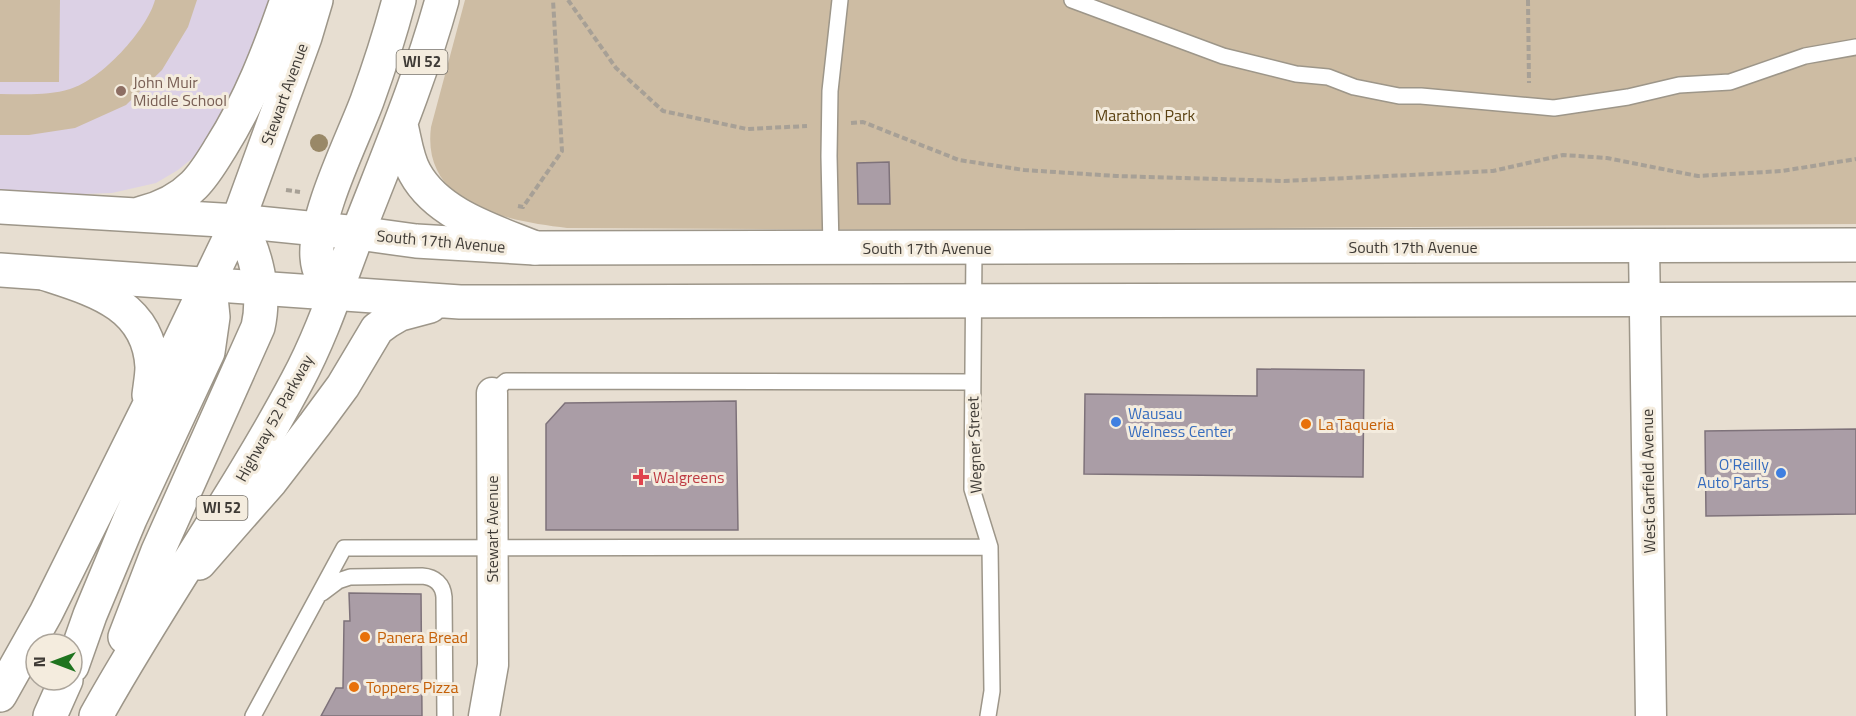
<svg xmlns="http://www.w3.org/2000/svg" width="1856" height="716" viewBox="0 0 1856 716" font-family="'Titillium Web',sans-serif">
<rect width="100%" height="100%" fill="#e7ded1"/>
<path fill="#dcd1e5" d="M0,0H276L213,137L194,157L178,170L156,183L112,193L83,194L0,191Z"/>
<path fill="#cdbca3" d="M0,0H60L59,82H0Z
M155,0H197L188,27L162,70L126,105L75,128L29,135H0V94C23,94 48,96 70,89C101,80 147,30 155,0Z
M465,0H1856V224L981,230L567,228C508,221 421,206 431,127Z"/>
<path fill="#aa9da6" stroke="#7e727a" stroke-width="1.5" d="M889,162L890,204H858L857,163Z
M1257,369L1364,370L1363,477L1084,474L1085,394L1257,396Z
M736,401L738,530H546V424L565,403Z
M1856,429V514L1706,516L1705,431Z
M349,593L421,594L422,716H321L336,688H343L344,621H350Z"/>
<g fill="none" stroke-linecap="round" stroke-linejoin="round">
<g stroke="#9d9689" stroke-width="18">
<path id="service" d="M1072,0L1223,56L1296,74L1328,77L1354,87L1399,96H1421L1554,108L1628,97L1679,85L1730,82L1805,56L1856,47
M831,248L829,156L830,91L840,0
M974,248L972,489L990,547L992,691L988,716
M492,393L506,381L972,382
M322,593L338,581L350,577L422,576C435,577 443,584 444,597L445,716
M253,716L344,548L990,547"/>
</g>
<g stroke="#9d9689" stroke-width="33">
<path id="minor" d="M1644,246L1651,716
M484,716L493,665L492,393"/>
</g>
<g stroke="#9d9689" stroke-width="36">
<path id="secondary" d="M0,207L238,221L358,233L416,241L535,248L1856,245
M142,213C162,208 180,199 194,185C205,174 213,160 221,147C250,101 269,52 287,0
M0,270L460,302L1856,299
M199,563L271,481L315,424L343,386L377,329L388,321L400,314L430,306"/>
</g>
<g stroke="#9d9689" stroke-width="36">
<path id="primary" d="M401,125C405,141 407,159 415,173C438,215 494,231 535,248
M46,274C95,290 149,305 152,367C152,376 150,386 149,395
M334,293C324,282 318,272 317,257C314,216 352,141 367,101C379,68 390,34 399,0
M125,637L158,551L258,327C266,292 256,251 238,221
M72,666L90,615L130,519L208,352L213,317L211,297L207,286
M0,695L46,613L147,410L238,221L305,37L316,0
M50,716L66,680
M96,716C159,602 236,496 297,381C324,331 341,275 362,222C391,148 421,76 442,0"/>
</g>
<path stroke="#a7a096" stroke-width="4" stroke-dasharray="6 3" stroke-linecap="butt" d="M568,0L616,68L663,111L747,129L807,126
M1528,0L1529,83
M851,123L863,122L959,160L1024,170L1116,176L1284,181L1493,171L1563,155L1607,158L1698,176L1782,171L1856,159
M286,190L300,192
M518,206L523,207L562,151L553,0"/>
<use href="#service" stroke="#fff" stroke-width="15"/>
<use href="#minor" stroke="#fff" stroke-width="30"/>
<use href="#secondary" stroke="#fff" stroke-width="33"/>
<use href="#primary" stroke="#fff" stroke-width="33"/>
</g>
<circle fill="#998867" cx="319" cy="143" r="9"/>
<circle fill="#8d6e63" stroke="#f4ecde" stroke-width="2" cx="121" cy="91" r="6"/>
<g fill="#3f7fe0" stroke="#f4ecde" stroke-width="2">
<circle cx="1116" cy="422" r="6"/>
<circle cx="1781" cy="473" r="6"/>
</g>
<g fill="#e8710a" stroke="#f4ecde" stroke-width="2">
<circle cx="1306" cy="424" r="6"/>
<circle cx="365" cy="637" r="6"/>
<circle cx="354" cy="687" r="6"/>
</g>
<path fill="#e0444e" stroke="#f4ecde" stroke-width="2" d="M638 468h6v6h6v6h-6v6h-6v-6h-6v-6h6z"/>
<g text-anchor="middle" stroke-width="6" stroke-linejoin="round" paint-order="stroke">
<g fill="#f4ecde" stroke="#757068" stroke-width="1.5">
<rect x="396.5" y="50" width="51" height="24" rx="4.5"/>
<rect x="196.5" y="496" width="51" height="24" rx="4.5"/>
</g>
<g font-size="15" font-weight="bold" fill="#3f3b36">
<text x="422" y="67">WI 52</text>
<text x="222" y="513">WI 52</text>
</g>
<g font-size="16" fill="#785e54" stroke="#f4ecde" text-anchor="start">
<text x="133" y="88">John Muir<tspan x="133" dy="18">Middle School</tspan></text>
</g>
<g font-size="16" fill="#3f3b36" stroke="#f4ecde">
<text transform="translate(284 94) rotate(-70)" y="6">Stewart Avenue</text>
<text transform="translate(441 241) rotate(5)" y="6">South 17th Avenue</text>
<text x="1413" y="253">South 17th Avenue</text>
<text x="927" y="254">South 17th Avenue</text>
<text transform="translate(274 418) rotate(-61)" y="6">Highway 52 Parkway</text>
<text transform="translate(974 445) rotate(-92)" y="6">Wegner Street</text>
<text transform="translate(1648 481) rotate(-91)" y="6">West Garfield Avenue</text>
<text transform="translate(492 529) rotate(-90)" y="6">Stewart Avenue</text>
</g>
<g font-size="16" fill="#5a4111" stroke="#f4ecde">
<text x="1145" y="121">Marathon Park</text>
</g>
<g font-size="16" fill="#366cbe" stroke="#f4ecde" text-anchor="start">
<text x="1128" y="419">Wausau<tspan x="1128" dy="18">Welness Center</tspan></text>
<text x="1769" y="470" text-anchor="end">O'Reilly<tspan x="1769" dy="18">Auto Parts</tspan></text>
</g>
<g font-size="16" fill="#c56008" stroke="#f4ecde" text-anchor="start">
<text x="1318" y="430">La Taqueria</text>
<text x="377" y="643">Panera Bread</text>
<text x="366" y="693">Toppers Pizza</text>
</g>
<g font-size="16" fill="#be3a42" stroke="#f4ecde" text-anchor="start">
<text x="653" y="483">Walgreens</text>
</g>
</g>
<g transform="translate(54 662) rotate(270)"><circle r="28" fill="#f4ecde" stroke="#aca59b" stroke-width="1.5"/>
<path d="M0-4.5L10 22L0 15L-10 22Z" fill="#1f741f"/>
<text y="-9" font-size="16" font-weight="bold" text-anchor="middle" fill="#3f3b36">N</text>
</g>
</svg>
